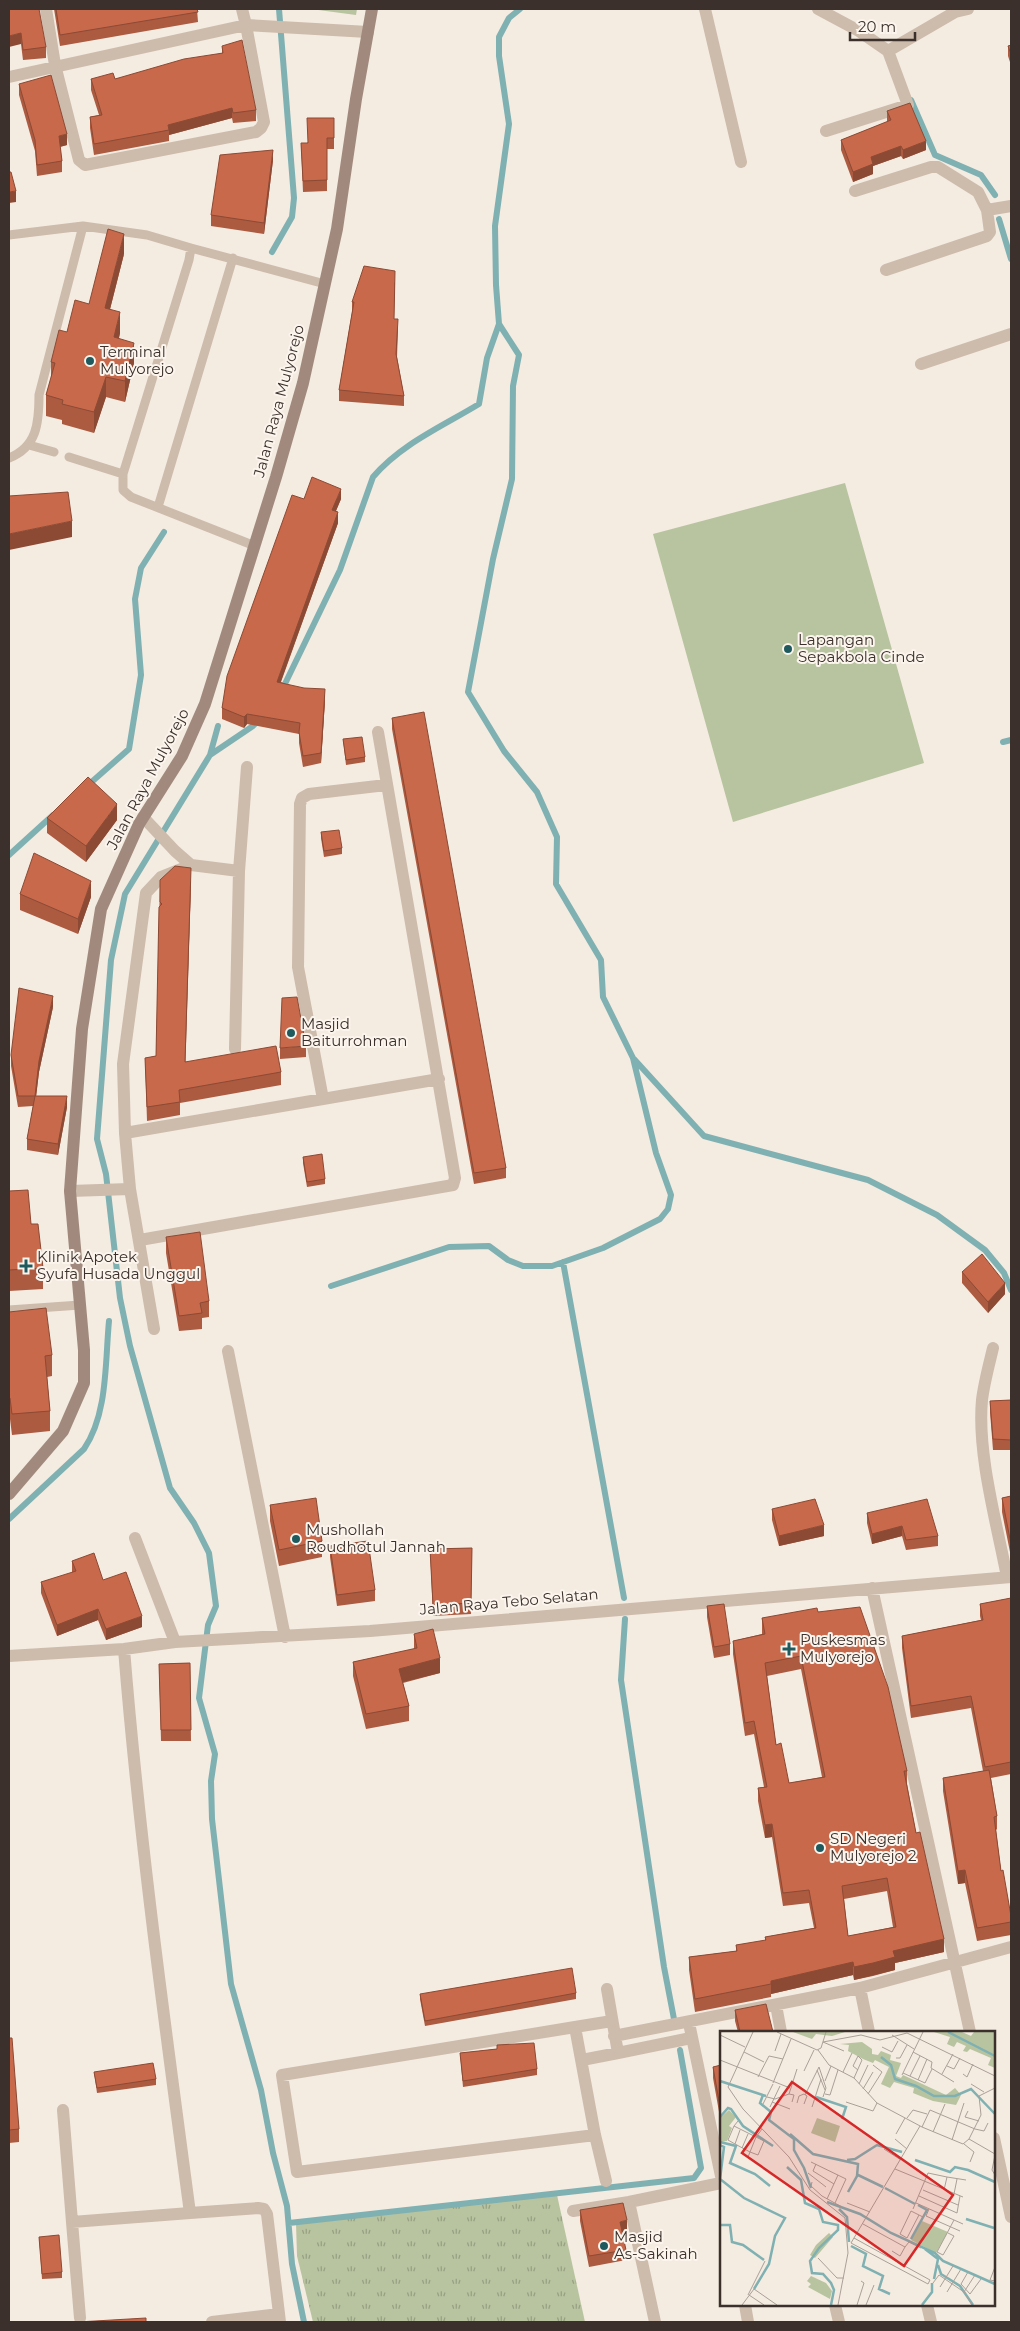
<svg xmlns="http://www.w3.org/2000/svg" width="1020" height="2331" viewBox="0 0 1020 2331" font-family="Montserrat,sans-serif">
<defs>
<pattern id="grass-tufts" width="24" height="20" patternUnits="userSpaceOnUse" patternTransform="scale(1.25)"><rect width="24" height="20" fill="#b8c4a0"/><path d="M3 7l-1-3M5 7V3M7 7l1-3M15 17l-1-3M17 17v-4M19 17l1-3" fill="none" stroke="#97a083"/></pattern>
</defs>
<rect width="100%" height="100%" fill="#f4ebe1"/>
<path fill="url(#grass-tufts)" d="M557,2195L585,2322H313L297,2256L296,2223Z"/>
<path fill="#b8c4a0" d="M311,9H357L356,15Z
M845,483L924,763L733,822L653,534Z"/>
<g fill="none" stroke-linecap="round" stroke-linejoin="round">
<path stroke="#7fb0b2" stroke-width="6" d="M911,100L935,155L981,175L995,195
M999,219L1011,259
M272,252L292,217L294,198L279,9
M282,690L340,570L373,477C401,444 443,426 479,404L487,358L499,324L496,285L495,226L509,124L499,56V37L509,18L520,9
M260,719L253,726L210,755L125,894L111,960L97,1139L106,1174L120,1298L130,1346L170,1488L194,1523L209,1553L216,1606L208,1625L199,1698L215,1754L211,1781L212,1819L231,1984L261,2090L273,2153L287,2206L292,2264L304,2322
M1003,742L1011,740
M210,755L218,726
M87,786L129,749L141,675L135,599L141,568L164,532
M9,855L53,815
M634,1059L704,1136L868,1180L937,1215L985,1250L1004,1273L1011,1290
M563,1262L624,1598
M331,1286L449,1247L489,1246L508,1260L523,1266H552L603,1248L660,1219L668,1209L671,1195L656,1153L633,1058L603,997L601,960L556,884L557,837L537,792L504,751L468,692L493,559L512,479L513,386L519,355L499,324
M9,1519L84,1449C108,1414 105,1362 109,1321
M625,1619L621,1680L664,1967L674,2019
M289,2223L694,2178L701,2168L680,2050"/>
<path stroke="#cdbbac" stroke-width="9" d="M9,235L83,226L147,235L191,248
M29,445L54,452
M69,457L123,474
M9,458C37,447 39,423 39,395L83,226
M158,507L233,258
M255,546L131,497L123,490V474L189,260L191,248L325,284
M9,1310L80,1305"/>
<path stroke="#cdbbac" stroke-width="12" d="M242,9L246,25L368,32
M705,9L741,162
M818,9L859,31L888,51L908,105L826,131
M888,51L955,12L968,9
M9,77L246,25L264,122L261,128L256,132L85,165L79,160L55,65L46,9
M855,191L931,167H938L978,192L987,210L990,232L987,236L886,270
M987,210L1011,206
M921,364L1011,334
M143,817L175,851L191,865L239,871
M235,1049L239,871L247,767
M323,1099L298,967L300,804L302,798L309,794L386,785
M125,1133L439,1079
M70,1191L130,1189
M140,1240L453,1185L455,1178L378,732
M154,1329L130,1189L125,1133L123,1064L146,893L161,877L191,865
M993,1348C989,1365 984,1383 982,1400C977,1454 997,1524 1007,1577
M228,1351L285,1637
M135,1538L175,1642
M872,1588L970,2032
M124,1649C139,1837 165,2025 190,2213L258,2208L264,2209L267,2214L280,2322
M9,1656L124,1649L175,1642L370,1631L1011,1577
M860,1988L869,2032
M776,2005L781,2032
M689,2023L721,2176
M575,2027L612,2021
M614,2036L860,1988L1011,1947
M618,2053L691,2038
M582,2060L618,2053L607,1989
M63,2110L72,2222L190,2213
M595,2135L297,2172L282,2075L575,2027L595,2135L606,2181
M994,2138L1011,2217
M573,2211L629,2202
M72,2222L80,2318
M745,2305L748,2322
M835,2305L839,2322
M927,2305L931,2322
M212,2322L279,2314
M655,2322L629,2202L721,2183"/>
<path stroke="#a18a7d" stroke-width="12" d="M9,1494L63,1431L84,1383V1350L70,1191L82,1029L101,909L139,824L182,756L205,704L276,477L303,383L337,229L356,99L372,9"/>
</g>
<path fill="#ac5a40" fill-rule="evenodd" d="M9,9L46,47V58L23,60L21,44Z
M54,9H197L198,22L60,46Z
M1011,45V65L1008,56V46Z
M222,46L256,110V121L233,123L232,118L169,135V141L94,155L90,128V117L99,115L91,90V79H115L222,53Z
M19,84L67,145L60,147L62,161V172L37,176L35,151L19,95Z
M887,111L926,150L903,159L901,156L873,166V174L853,182L841,150V140L887,122Z
M334,118V149H327V191L303,192L301,143H307Z
M273,160L264,234L211,226V215Z
M124,254L110,309L120,333L119,338L134,363L125,402L106,397L94,433L62,424V420L46,416V395L51,379V362L67,332L89,304Z
M395,282L394,319L398,330L397,357L404,396V406L339,401V390L352,312V302Z
M304,499H341L336,511L338,523L281,682L325,700L321,763L303,767L299,743V734L247,724L244,728L222,719V708Z
M392,718L506,1168V1178L474,1184L392,729Z
M343,739L365,757V762L346,765Z
M47,818L117,820L86,862L47,833Z
M321,832L342,848V854L324,857L321,838Z
M160,880L191,882L185,1062L281,1072V1085L180,1103V1115L147,1121L145,1058L156,1056Z
M20,894L91,897L78,934L20,910Z
M53,1007L39,1072L36,1096L67,1107L58,1155L27,1150V1139L33,1106L18,1107L11,1066V1055Z
M306,1046V1057L280,1059V1048Z
M303,1157L325,1179V1184L307,1187L303,1163Z
M9,1191L31,1224L43,1268V1289L9,1291Z
M166,1237L209,1301V1317L202,1318V1329L179,1331L166,1253Z
M962,1272L1005,1294L988,1313L962,1283Z
M9,1312L52,1355V1376L47,1377L50,1411V1431L12,1435L10,1419H9Z
M1011,1400V1450H993L990,1412V1401Z
M1011,1496V1557L1002,1512V1498Z
M270,1505L322,1541V1557L279,1566L270,1521Z
M772,1509L824,1536L779,1546L772,1520Z
M867,1513L938,1536V1546L906,1550L902,1536L872,1544L867,1523Z
M330,1546L375,1590V1601L337,1606L330,1557Z
M472,1548L471,1614L433,1616L430,1549Z
M72,1561L103,1580L142,1627L106,1640L98,1620L57,1636L41,1593V1582L72,1573Z
M1011,1598V1774L991,1778L997,1816V1829L996,1830L1001,1871L1011,1916V1935L977,1941L965,1883L958,1884L943,1791V1778L983,1771L971,1708L911,1718L902,1648V1636L981,1620L980,1616V1604Z
M707,1606L730,1644V1655L714,1658L707,1617Z
M818,1612L907,1771V1784L916,1833L944,1952L895,1963V1970L873,1976L854,1980L853,1975L771,1994V1997L695,2012L689,1970V1957L736,1951V1945L765,1941V1937L814,1928L809,1903L783,1906L772,1837L765,1838L758,1801V1788L764,1787L754,1734L745,1736L733,1654V1641L762,1634V1618ZM801,1669L822,1777L789,1783L776,1745L767,1676ZM887,1891L893,1927L848,1936L844,1899Z
M414,1634L440,1673L403,1683L409,1706V1721L366,1729L353,1676V1662L414,1649Z
M190,1663L191,1741H161L159,1664Z
M576,1993V1999L425,2026L420,1999V1994Z
M735,2010L773,2032H738L735,2021Z
M9,2038L19,2129V2142L9,2143Z
M497,2049L537,2069V2075L463,2087L460,2053Z
M721,2065V2123L713,2078V2067Z
M94,2072L156,2079V2085L97,2093Z
M580,2210L627,2231L622,2232L626,2250V2260L589,2267L580,2221Z
M39,2237L62,2272V2278L42,2279Z"/>
<path fill="#8c4a34" d="M21,33V44L9,47V36Z
M232,108V118L169,135V130L168,125Z
M67,134V145L59,147V136Z
M926,141V150L903,159V150Z
M901,146V156L873,166V174L853,182V172L871,157Z
M273,150V160L264,234V223Z
M16,191V202L9,203V192Z
M124,234V254L105,329V308Z
M120,312V333L114,358V337Z
M134,343V363L125,402V381Z
M106,377V397L94,433V412Z
M341,489V499L332,520V510Z
M338,512V523L277,692V682Z
M72,521V537L9,550V534Z
M325,689V700L321,763V753Z
M247,714V724L244,728V717Z
M117,804V820L86,862V846Z
M191,868V882L185,1076V1062Z
M91,881V897L78,934V919Z
M53,996V1007L39,1072L35,1106V1096L39,1061Z
M67,1096V1107L58,1155V1144Z
M1005,1283V1294L988,1313V1302Z
M824,1525V1536L779,1546V1536Z
M902,1526V1536L872,1544V1534Z
M98,1609V1620L57,1636V1625Z
M142,1616V1627L106,1640V1629Z
M440,1658V1673L399,1683V1669Z
M772,1824V1837L765,1838V1825Z
M965,1870V1883L958,1884V1871Z
M944,1939V1952L895,1963V1970L854,1980V1967L893,1951Z
M853,1962V1975L771,1994V1981Z
M627,2220V2231L620,2233V2222Z"/>
<path fill="#c8694b" stroke="#8c4a34" fill-rule="evenodd" d="M9,9H39L46,47L23,50L21,33L9,36Z
M56,9H197L198,12L60,35Z
M242,40L256,110L233,113L232,108L168,125L169,130L94,144L90,117L102,115L91,79L113,73L115,79L184,59L223,53L222,46Z
M1011,45V54L1008,46Z
M51,75L67,134L59,136L62,161L37,165L35,140L19,84Z
M910,103L926,141L903,150L901,146L871,157L873,164L853,172L841,140L891,120L887,111Z
M307,118H334V138H327V180L303,181L301,143H308Z
M273,150L264,223L211,215L220,155Z
M9,172H11L16,191L9,192Z
M108,229L124,234L105,308L120,312L114,337L134,343L125,381L106,377L94,412L62,404L63,400L46,395L55,363L51,362L59,330L67,332L75,300L89,304Z
M364,266L395,271L394,319H398L396,354L404,396L339,390L354,302H352Z
M312,477L341,489L332,510L338,512L277,682L304,688L325,689L321,753L303,756L299,732L300,723L247,714L244,717L222,708L227,676L292,495L304,499Z
M68,492L72,521L9,534V496Z
M424,712L506,1168L474,1173L392,718Z
M362,737L365,757L346,760L343,739Z
M88,777L117,804L86,846L47,818Z
M339,830L342,848L324,851L321,832Z
M34,853L91,881L78,919L20,894Z
M175,866L191,868L185,1062L276,1046L281,1072L179,1090L180,1102L147,1107L145,1058L156,1056L159,907L162,904L160,902V880Z
M19,988L53,996L39,1061L35,1096H18L11,1055Z
M297,997L306,1046L280,1048L282,998Z
M35,1096H67L58,1144L27,1139Z
M322,1154L325,1179L307,1182L303,1157Z
M28,1190L31,1224H38L43,1268L9,1270V1191Z
M200,1232L209,1301L200,1303L202,1313L179,1316L166,1237Z
M982,1254L1005,1283L988,1302L962,1272Z
M46,1308L52,1355L45,1356L50,1411L12,1414L10,1398H9V1312Z
M1011,1400V1440L993,1439L990,1401Z
M1011,1496V1544L1002,1498Z
M316,1498L322,1541L279,1550L270,1505Z
M815,1499L824,1525L779,1536L772,1509Z
M927,1499L938,1536L906,1540L902,1526L872,1534L867,1513Z
M368,1541L375,1590L337,1595L330,1546Z
M472,1548L471,1603L433,1605L430,1549Z
M94,1553L103,1580L126,1572L142,1616L106,1629L98,1609L57,1625L41,1582L76,1571L72,1561Z
M1011,1598V1762L985,1767L971,1696L911,1706L902,1636L983,1620L980,1604Z
M724,1604L730,1644L714,1647L707,1606Z
M860,1607L888,1687L907,1771H904L916,1833L920,1832L944,1939L893,1951L895,1957L873,1963L854,1967L853,1962L771,1981V1984L695,1999L689,1957L737,1951L736,1945L766,1940L765,1937L816,1928L809,1890L783,1893L772,1824L765,1825L758,1788L767,1787L754,1721L745,1723L733,1641L765,1634L762,1618L817,1608L818,1612ZM801,1656L825,1777L789,1783L781,1743L776,1745L765,1663ZM887,1878L896,1927L848,1936L842,1886Z
M433,1629L440,1658L399,1669L409,1706L366,1714L353,1662L417,1648L414,1634Z
M190,1663L191,1730H161L159,1664Z
M989,1770L997,1816L994,1817L1001,1871L1003,1870L1011,1916V1922L977,1928L965,1870L958,1871L943,1778Z
M572,1968L576,1993L425,2021L420,1994Z
M766,2004L773,2032H740L735,2010Z
M9,2038H12L19,2129L9,2130Z
M534,2043L537,2069L463,2081L460,2053L497,2049V2045Z
M153,2063L156,2079L97,2088L94,2072Z
M721,2065V2112L713,2067Z
M623,2203L627,2220L620,2222L626,2250L589,2256L580,2210Z
M59,2235L62,2272L42,2274L39,2237Z
M146,2318V2322H78Z"/>
<g fill="#1f5a5e" stroke="#fbf5ee" stroke-width="2">
<circle cx="90" cy="361" r="5"/>
<circle cx="788" cy="649" r="5"/>
<circle cx="291" cy="1033" r="5"/>
<path d="M23.5 1258.5h5v5h5v5h-5v5h-5v-5h-5v-5h5z"/>
<circle cx="296" cy="1539" r="5"/>
<path d="M786.5 1641.5h5v5h5v5h-5v5h-5v-5h-5v-5h5z"/>
<circle cx="820" cy="1848" r="5"/>
<circle cx="604" cy="2246" r="5"/>
</g>
<g text-anchor="middle" stroke-width="4" stroke-linejoin="round" paint-order="stroke">
<g font-size="15" fill="#3b302b" stroke="#fbf5ee" text-anchor="start">
<text x="100" y="357">Terminal<tspan x="100" dy="17">Mulyorejo</tspan></text>
<text x="798" y="645">Lapangan<tspan x="798" dy="17">Sepakbola Cinde</tspan></text>
<text x="301" y="1029">Masjid<tspan x="301" dy="17">Baiturrohman</tspan></text>
<text x="37" y="1262">Klinik Apotek<tspan x="37" dy="17">Syufa Husada Unggul</tspan></text>
<text x="306" y="1535">Mushollah<tspan x="306" dy="17">Roudhotul Jannah</tspan></text>
<text x="800" y="1645">Puskesmas<tspan x="800" dy="17">Mulyorejo</tspan></text>
<text x="830" y="1844">SD Negeri<tspan x="830" dy="17">Mulyorejo 2</tspan></text>
<text x="614" y="2242">Masjid<tspan x="614" dy="17">As-Sakinah</tspan></text>
</g>
<g font-size="15" fill="#3b302b" stroke="#fbf5ee">
<text transform="translate(279 401) rotate(-75)" y="5">Jalan Raya Mulyorejo</text>
<text transform="translate(148 779) rotate(-62)" y="5">Jalan Raya Mulyorejo</text>
<text transform="translate(509 1602) rotate(-5)" y="5">Jalan Raya Tebo Selatan</text>
</g>
</g>
<g transform="translate(720 2031)">
<rect width="275" height="275" fill="#f4ebe1"/>
<path d="M9,79L16,86L9,95L12,97L7,110L0,111V87ZM202,190L228,201L216,222L191,209Z" fill="#b8c4a0"/>
<path d="M73,1H125L112,5L96,3L92,8ZM214,1H242L251,5L254,1H275V37L268,34L271,27L250,18L247,21L243,20L246,15L237,11L234,16L227,13L230,6ZM142,11L152,18V23L158,24L161,20L171,24L170,29L181,32L176,45L181,47L183,44L226,64L235,57L241,64L236,74L213,70L193,62L194,57L174,51L170,57L161,53L169,36L155,29L153,32L143,28L128,20L129,14L120,13ZM109,202L113,206L95,227L90,224L96,214ZM91,245L106,252L112,260L110,268L88,256L91,253L87,250Z" fill="#b8c4a0"/>
<path d="M97,87L120,95L115,111L91,102Z" fill="#b8c4a0"/>
<path fill="none" stroke="#7fb0b2" stroke-width="2.5" d="M228,1L275,25M161,26L171,34L175,48L196,55L214,65H235L251,58L275,83M0,50L46,65M43,64L40,72L51,81L49,89L74,108V119L84,137L91,157M96,66L126,76L122,88M0,86L8,77L11,78L23,95L53,115M70,103L93,123L138,133L137,145L128,161M0,111L16,115L10,132L35,143L50,155M0,114L4,116L0,148L24,167L65,187L55,205L49,233L34,258M127,129L135,128L157,114L182,121M195,129L230,141L235,136L248,139L275,151M67,136L81,149L85,172L99,178L103,191L118,194V199L99,217L90,230L92,242L103,243L111,252L114,259L111,274M138,144L163,156M165,157L195,173M107,171L140,183L171,202L215,222L223,230L275,253M119,178L127,186L129,211M246,188L274,197M0,194H10L12,211L23,214L44,229M191,208L207,179L198,174M131,215L146,223L143,235L163,245L159,258L170,263M205,218L218,228L214,248M218,234L221,243L240,255L253,274M202,274L212,261V252"/>
<path fill="none" stroke="#aaa098" stroke-width="1" d="M33,1L8,56L23,78L69,126L90,159L125,187L128,222L118,274M57,1L97,19L101,17L106,1M0,4L25,16M172,4L194,18M103,11L141,4L160,9L187,2L275,45M103,11L124,20M162,16L172,21L178,10M98,19L109,34L134,47L157,72L202,96L243,113L249,108L261,84L259,65L275,57M55,20L61,3M24,21L44,31M193,21L212,31L211,37L234,51M176,27H180L187,14M0,29L70,57M227,35L234,38L240,27M97,39L105,59M138,39L133,35L138,25M84,40L94,19M123,41L132,22M183,42L205,52L212,38M222,43L233,23M243,43L247,46L253,33M182,44L203,1M190,45L200,25M38,46L49,25L63,28M134,47L142,29L138,25M198,49L207,28M105,50L111,35M53,52L71,8M139,53L148,34M251,53L264,61M143,58L153,41M69,63L77,38M105,63L110,64L118,39M148,63L162,41L153,34M85,64L99,36L106,57L103,66M47,66L55,68L69,63L74,64L72,71M52,71L70,78M126,71L153,80L157,72M77,72L79,65L84,63L87,65L84,73M43,73L53,53M50,76L60,55M92,76L101,48M248,80L245,86L259,90M187,87L193,79L207,83M18,90L14,95L36,106L42,98M14,95L8,109L15,113M202,96L210,79L255,98M255,98L264,100L268,92M20,99L15,113L30,121L38,124L44,110L36,106L28,126L33,129M213,101L225,73M176,103L185,87M175,108L187,118M249,108L275,123M232,109L244,72M244,113L254,121L250,131M22,117L28,103M164,118L181,129M275,124L272,139L275,144M91,131L126,148L115,172M96,133L93,140L114,153M175,138L243,166M88,142L106,156M227,146L246,149M92,151L91,155L102,165L122,176M203,159L238,174M234,163L237,148M199,165L237,182L240,165M107,168L118,144M127,172L150,181M196,172L243,193M193,178L208,142L227,146L224,159M209,178L206,185L240,200M199,184L187,207L180,203L191,180L203,186M143,193L185,216L189,211L201,217M228,202L234,205L223,224L217,221L234,189M131,212L208,253L210,249L134,207M131,212L200,95M172,220L180,225L185,216M98,227L117,247H124M275,236L270,249L275,250M248,241L241,253L250,263L261,248M213,252L219,244L244,261M220,256L233,235M227,261L241,238M28,264L45,230M29,264L44,274M22,274L34,258L57,274M137,274L144,252L141,250M146,274L154,254M252,274L244,261L255,244"/>
<path fill="#d62828" fill-opacity="0.15" stroke="#d62828" stroke-width="2.5" d="M72,51L233,164L184,235L22,122Z"/>
<rect width="275" height="275" fill="none" stroke="#3b302b" stroke-width="2.5"/>
</g>
<rect width="1020" height="2331" fill="none" stroke="#3b302b" stroke-width="20"/>
<path d="M850 32v8h65v-8" fill="none" stroke="#3b302b" stroke-width="2.5"/>
<text x="858" y="32" font-size="15" fill="#3b302b" stroke="#fbf5ee" stroke-width="4" paint-order="stroke">20 m</text>
</svg>
